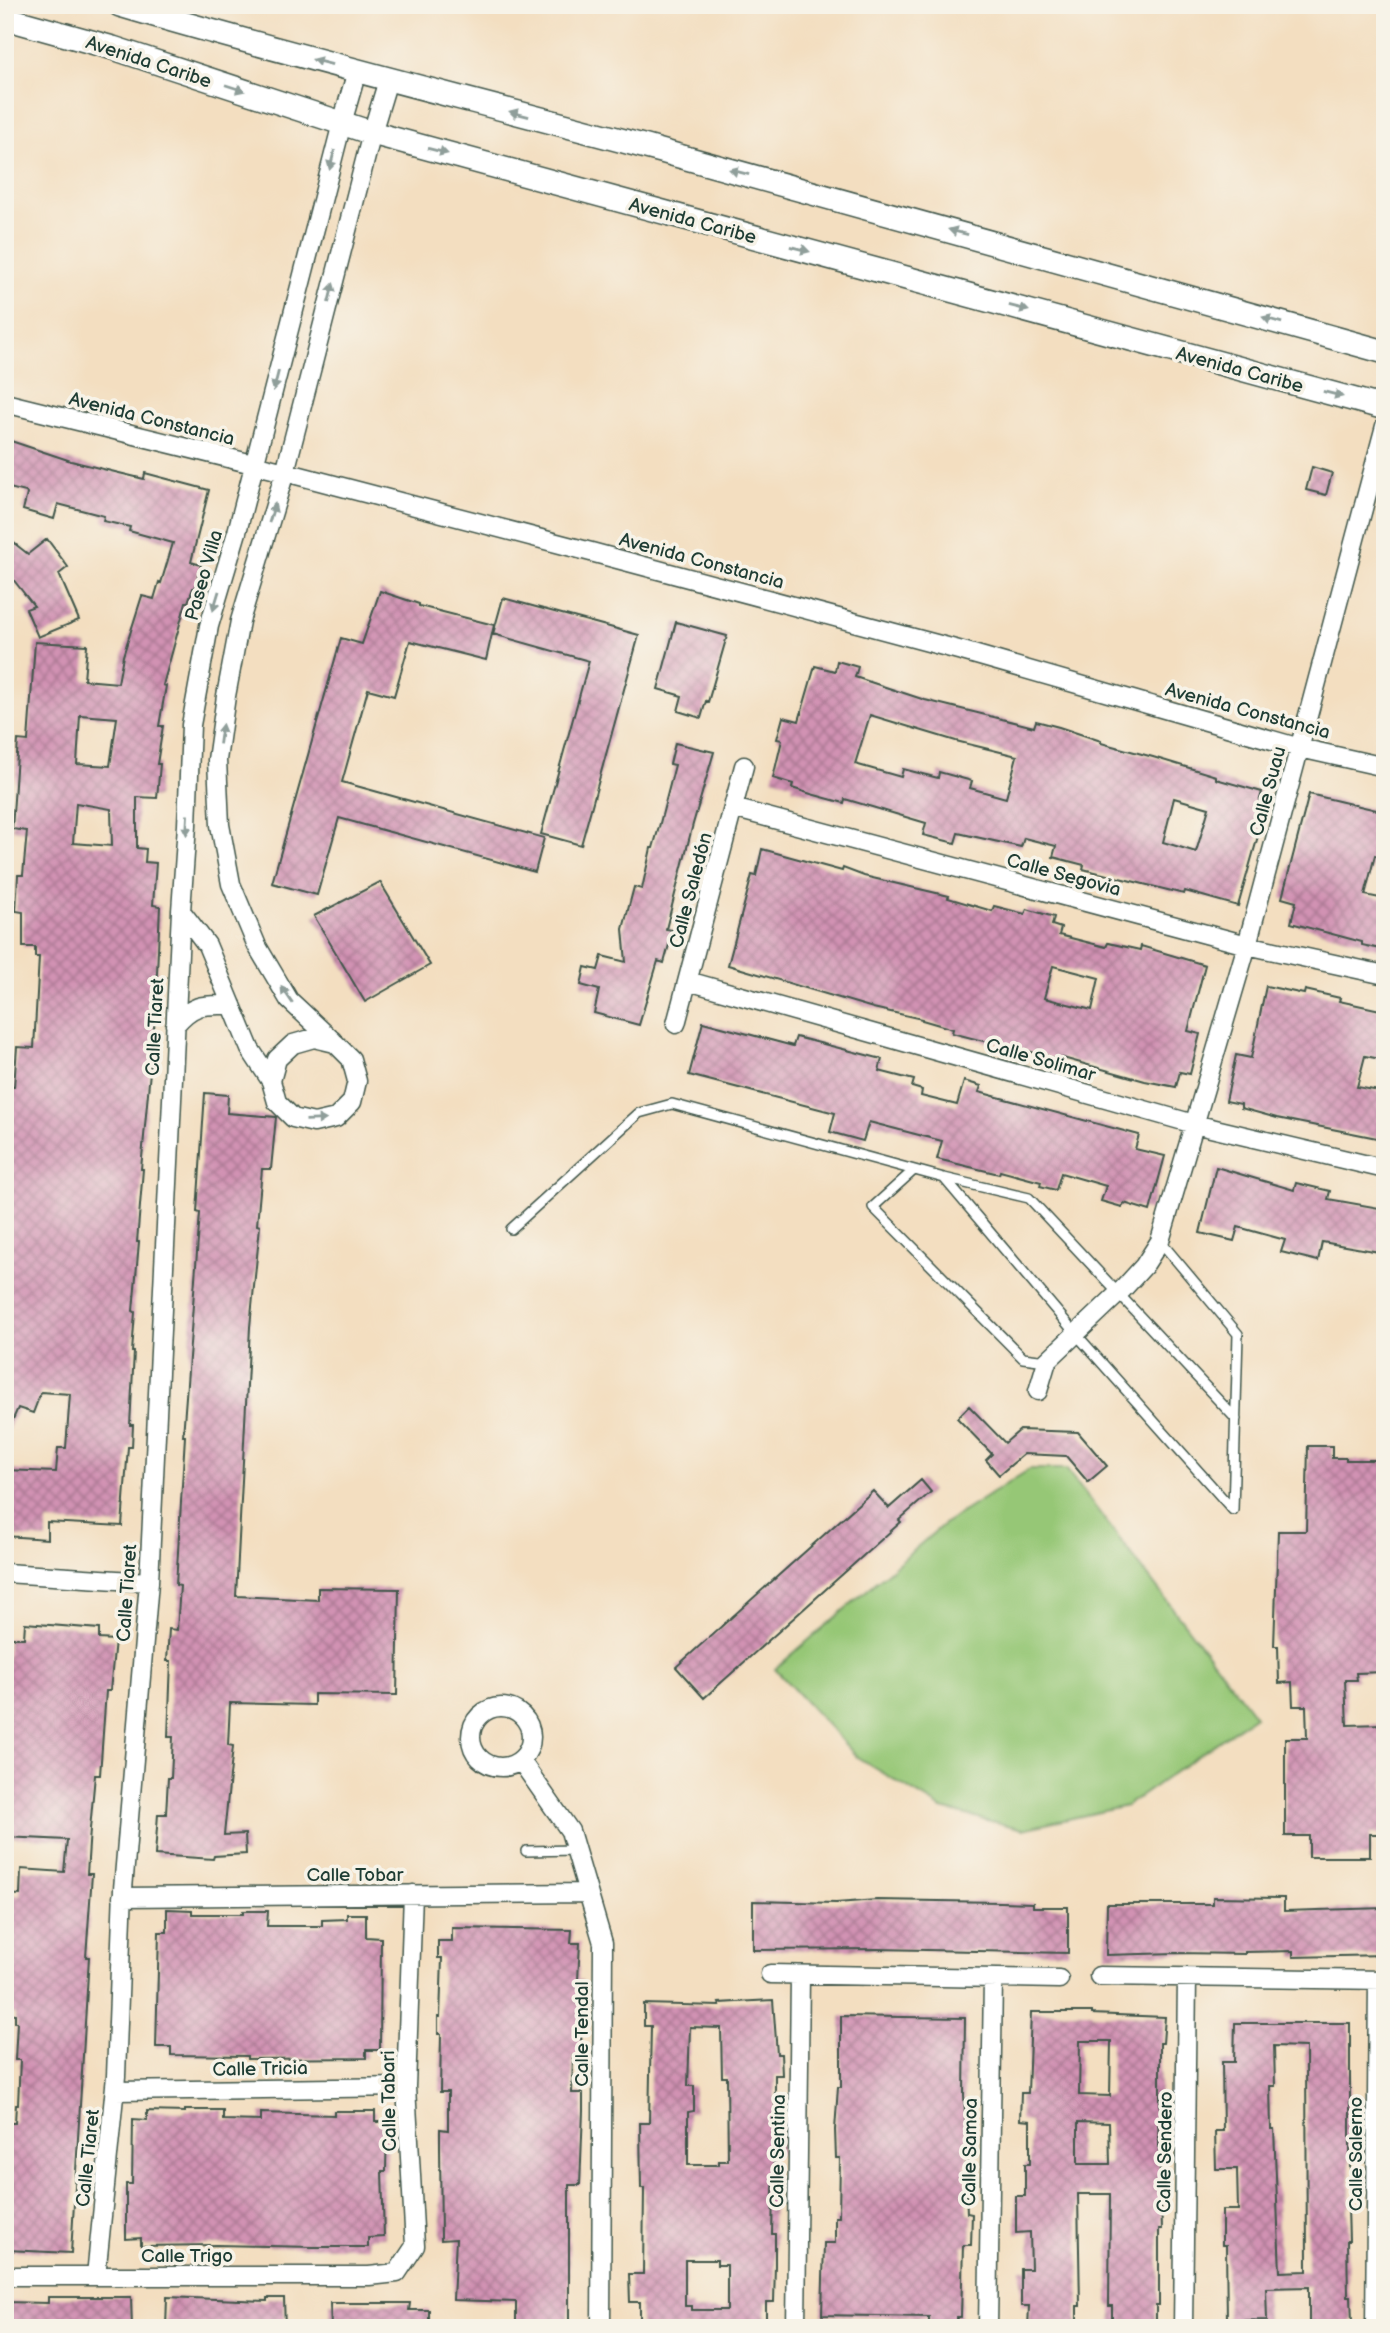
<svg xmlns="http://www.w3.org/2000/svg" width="1390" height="2333" viewBox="0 0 1390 2333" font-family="'Balsamiq Sans',sans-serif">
<defs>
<pattern id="building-cross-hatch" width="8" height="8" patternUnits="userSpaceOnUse" patternTransform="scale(1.75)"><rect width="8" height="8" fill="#d192b3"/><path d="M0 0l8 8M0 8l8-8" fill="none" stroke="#a97892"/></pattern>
</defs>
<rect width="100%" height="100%" fill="#f7f3e8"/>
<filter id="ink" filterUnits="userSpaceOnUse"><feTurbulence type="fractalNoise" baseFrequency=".0143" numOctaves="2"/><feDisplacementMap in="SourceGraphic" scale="14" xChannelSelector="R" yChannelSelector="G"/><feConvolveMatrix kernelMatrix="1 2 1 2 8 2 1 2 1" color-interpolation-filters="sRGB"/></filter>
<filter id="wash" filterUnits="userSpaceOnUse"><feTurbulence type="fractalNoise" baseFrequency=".00686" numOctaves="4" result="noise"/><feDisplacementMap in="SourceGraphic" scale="28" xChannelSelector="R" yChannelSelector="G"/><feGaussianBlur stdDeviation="1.57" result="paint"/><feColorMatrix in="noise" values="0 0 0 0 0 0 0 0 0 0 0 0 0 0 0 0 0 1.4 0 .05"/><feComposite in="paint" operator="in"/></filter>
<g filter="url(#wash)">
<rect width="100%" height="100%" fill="#f3dec0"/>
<path fill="#96c776" stroke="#5a8255" stroke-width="2" d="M1030,1469H1066L1255,1716L1126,1806L1023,1829L942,1809L857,1757L775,1669L945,1523Z"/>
<g id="blocks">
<path fill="url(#building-cross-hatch)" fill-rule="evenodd" d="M5,439L71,461L115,472L144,479L145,473L209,490L191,562L201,565L195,588H193L188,602H186L163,685L166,686L159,726H163L157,764H160L157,798L137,797V848L146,849L145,862L156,863L153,905L160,906L155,1017L141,1169H143L137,1242H139L133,1311L135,1312L132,1352H134L130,1425H133L132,1447H128L122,1526L47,1522V1539L5,1536V1470L56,1472L58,1448H66L70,1394L41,1392L33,1413L18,1408L5,1437V1207L9,1158V1109L11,1087H14L17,1047L34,1048L39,957H35V947H23V912L16,911L18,875H23L27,831L12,829L18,740L28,741L35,642L87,645L84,680L118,683L123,656L142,596L154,599L159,582L161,583L173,543L129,531L130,527L103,521L104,516L58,504L54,519L23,510L27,494L26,492L5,487ZM80,715L117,718L110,766L77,764ZM76,803L111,809L112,846L73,843Z
M1312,467L1332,473L1326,495L1306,490Z
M5,536L28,554L47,539L68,567L59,574L79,620L38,637L26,609L34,606L5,569Z
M380,591L419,604V606L494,625L486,660L410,641L394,696L368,689L342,782L544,838L535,872L339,818L317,895L272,883L341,638L362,644Z
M503,598L639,635L581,845L541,834L589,661L493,634Z
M676,622L727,636L708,702L706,701L701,718L678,711L682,696L658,689Z
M837,661L858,667L855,677L925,700L1034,727L1036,721L1059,727L1101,741V743L1153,757L1216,776V779L1262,792L1256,813L1264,815L1238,906L1185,891L1184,894L1083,869L1084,865L1053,857L1056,846L1024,838L1021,847L958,833L955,843L923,835L926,823L845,799L844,803L811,794L792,788L793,784L773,778L782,740L777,739L783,717L799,721L815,666L835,671ZM870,715L956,741L1017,756L1006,798L970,788L972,781L939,772L938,778L903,769L901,777L855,764ZM1174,798L1209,808L1196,852L1163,842Z
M675,743L714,752L693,824L666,929L673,930L664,963L658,961L639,1025L594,1013L599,990L581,985L585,967L598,970L602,956L626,962L623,929L634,887L642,889L651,848H653L659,827L675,765L670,764Z
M1309,794L1385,812V842L1381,857L1375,855L1365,895L1385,899V950L1362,945V942L1291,923L1296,902L1282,898Z
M762,849L842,871L843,868L864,876L949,896L948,898L992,911L994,906L1025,914L1027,909L1054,917L1052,925L1061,928L1059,935L1106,947L1108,943L1140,950L1141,946L1205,965L1188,1031L1200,1034L1190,1074L1180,1072L1176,1087L1145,1081L1063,1058L1062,1061L991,1040V1043L952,1033L953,1029L922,1020V1019L873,1008L728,965L752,875L756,876ZM1053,966L1099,978L1092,1010L1044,998Z
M380,882L430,965L365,1002L314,916Z
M1266,986L1304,994L1305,990L1340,998L1339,1001L1385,1011V1060L1365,1056L1357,1087L1385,1092V1125L1382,1139L1277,1118L1241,1108V1104L1226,1101L1236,1055L1251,1058Z
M703,1022L793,1046L796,1037L882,1059L879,1071L914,1080L912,1087L922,1090L921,1096L957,1105L964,1081L981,1086L979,1092L1139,1135L1135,1149L1165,1156L1150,1211L1124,1203L1122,1207L1101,1201L1106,1186L1061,1173L1056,1190L1040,1186L1041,1182L1000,1171L999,1174L937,1159L942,1141L869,1122L863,1141L830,1132L835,1113L689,1075Z
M205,1093L228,1095L227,1113L276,1117L271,1169H262L257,1225L260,1226L250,1327L236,1596L318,1600V1588L399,1589L397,1695L314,1694V1705L230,1703L228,1745L233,1746L224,1835L245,1834L246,1854L214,1856L213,1859L155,1855L158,1814H166L168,1778H171L173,1737H168L171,1661H167L169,1629L177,1630L180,1586L176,1585L185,1436H183L200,1213L197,1212Z
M1216,1167L1294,1190L1296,1183L1330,1191L1328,1199L1385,1209V1253L1322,1242L1318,1261L1281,1252L1285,1240L1238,1227L1234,1241L1200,1233Z
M969,1406L1005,1443L1020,1430L1078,1432L1107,1466L1088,1482L1066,1456L1024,1454L999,1475L986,1460L992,1454L957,1418Z
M1308,1446H1332V1458H1346V1460H1385V1672L1356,1673L1357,1680H1345L1347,1725L1385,1724V1834H1370V1857H1309V1836H1285V1738H1307L1306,1706H1293L1292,1682L1279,1683L1278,1646H1274L1278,1531H1306Z
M921,1480L931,1492L899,1520L901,1522L704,1698L676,1667L873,1491L889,1508Z
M25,1623L99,1629V1639L115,1640L110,1691H106L100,1775H95L90,1829L87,1874H92L86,1957H89L71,2253L7,2250L10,2194H5V2123H15L16,2104H18L20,2060H15L17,2022H15V2014L5,2013V1894L20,1895L21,1869L64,1872L67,1840L5,1837V1701L8,1638H24Z
M1213,1897L1284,1898V1911L1385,1908V1955L1293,1957V1951L1245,1952V1954L1176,1953L1106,1955L1107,1904H1213Z
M877,1900L1000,1902L1033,1903V1907H1068V1953L877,1949L753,1950V1901L836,1903Z
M167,1909L192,1910V1914H243V1911H268L267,1926H322V1920L347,1919V1914H366V1937L381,1938L380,2050H366V2058L247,2059V2056L171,2055V2047H156L159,1932H167Z
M452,1928L572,1930L571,1943H580L578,1980H582L581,2056H573L572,2093H583V2111L580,2185H569V2328L516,2325V2302L453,2300L456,2239L441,2240L440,2146V2129L448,2130V2092H440L441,2034H438V2017H440L442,1958H438V1941H452Z
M773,2000L777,2054H781L782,2075H775V2124H782L781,2154H774L772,2234H775V2265L774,2302H766V2328H640V2302H630L629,2274H643L644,2188H641L640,2123H649L651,2026H644V2004L720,2006L719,2003ZM690,2027L721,2028L722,2077H727L728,2161H719V2165H688V2112L694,2111V2086H688ZM685,2260H717V2265H727V2310H692V2306H685Z
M1031,2012H1092V2014L1165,2017L1163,2043H1160V2120H1158L1162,2229H1159V2305H1156V2328H1112V2306H1109L1110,2194H1078L1080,2306H1077V2328H1028L1029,2306H1021V2269H1031L1030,2232L1016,2233V2196H1025V2164H1030V2121L1020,2120L1021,2093H1028ZM1080,2041H1111L1110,2096L1079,2095ZM1078,2122L1109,2123L1110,2164H1078Z
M841,2016L965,2018L964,2095L968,2164H965L967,2213L972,2214L971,2245H963L961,2317H957V2328H929V2317L822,2315L824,2243H835V2217H839L840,2158H836L835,2130L838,2087H841Z
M1235,2023H1350V2207H1348L1349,2241H1347L1348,2296H1351L1352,2322L1309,2323V2287L1266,2288L1267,2320L1227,2321L1226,2245H1222V2210H1238L1237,2169H1216L1215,2131H1223L1222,2062H1234ZM1274,2046L1306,2047L1307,2271L1280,2272L1274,2129H1271L1270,2086H1275Z
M185,2110H223V2120L261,2121V2113L334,2115V2111H375V2122H387L386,2171H382L384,2237L368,2238V2247H313L217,2245L141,2246V2238L126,2239V2184H132L133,2119L147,2120V2111L185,2112Z
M48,2297H131L132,2328H5V2302L48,2303Z
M167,2297L267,2301V2298H284L285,2328H166Z
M330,2303H410L409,2310H429V2328H331Z"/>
</g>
</g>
<g filter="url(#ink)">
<use href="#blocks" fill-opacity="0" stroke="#3f5549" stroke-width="2"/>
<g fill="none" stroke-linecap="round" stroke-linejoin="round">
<g stroke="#3f5549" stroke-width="12">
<path id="lane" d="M914,1170L873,1207L1023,1358L1047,1361
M944,1178L1076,1334L1233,1510L1238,1334L1160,1241
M511,1229L639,1113L672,1104L944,1178L1029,1198L1236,1419
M526,1851L575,1850"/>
</g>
<g stroke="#3f5549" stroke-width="21">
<path id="street" d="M5,403L285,472L591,552L966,652L1300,748L1385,767
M733,808L1247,945L1385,975
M688,981L1194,1124L1385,1169
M676,1024L744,766
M175,1025C195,1002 204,1005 232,1005
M333,1041L289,1000L257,946L231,884L220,825L217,760L226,696L240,621L285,472L372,133L388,80
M271,1081L277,1059L293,1044L314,1038L335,1043L351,1059L357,1081L352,1102L336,1118L314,1123L293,1118L277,1102L271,1081L250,1049L207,945L181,911L187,825L191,725L209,626L237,532L342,123L357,71
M1038,1391L1047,1361L1123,1289L1144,1266L1160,1241L1247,945L1385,426
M5,1573L149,1582
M471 1737a30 30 0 1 1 60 0a30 30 0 1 1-60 0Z
M521,1761L570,1831L603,1943L601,2328
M122,1897L588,1893
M770,1974L1059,1979
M1099,1976L1385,1980
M115,2091L406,2087
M5,2276H369L397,2273L415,2246L406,2087L413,1894
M96,2276L116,2076L123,1889L149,1582L181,911
M796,2328L800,1975
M988,2328L993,1978
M1183,2328L1187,1977
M1375,2328L1378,1980"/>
</g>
<g stroke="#3f5549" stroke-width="26">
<path id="secondary" d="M120,5C299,58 481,102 661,151C903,216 1144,284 1385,352
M5,18L113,48L372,133L1385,408"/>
</g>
<use href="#lane" stroke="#fff" stroke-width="9"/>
<use href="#street" stroke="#fff" stroke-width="18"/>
<use href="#secondary" stroke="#fff" stroke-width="23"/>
</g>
<defs><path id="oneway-solid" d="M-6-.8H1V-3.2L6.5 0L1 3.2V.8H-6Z" transform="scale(1.75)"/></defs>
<g fill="#8f9e9a">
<use href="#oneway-solid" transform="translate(322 62) rotate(-165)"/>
<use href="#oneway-solid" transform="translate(235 88) rotate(18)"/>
<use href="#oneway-solid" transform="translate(519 114) rotate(-165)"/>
<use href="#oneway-solid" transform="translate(438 151) rotate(15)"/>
<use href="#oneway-solid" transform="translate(332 160) rotate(104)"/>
<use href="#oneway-solid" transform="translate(739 172) rotate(-165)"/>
<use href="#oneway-solid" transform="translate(958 232) rotate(-165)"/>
<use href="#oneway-solid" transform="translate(800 249) rotate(15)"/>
<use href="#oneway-solid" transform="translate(331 293) rotate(-76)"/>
<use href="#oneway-solid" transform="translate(1019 308) rotate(15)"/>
<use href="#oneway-solid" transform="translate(1272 320) rotate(-164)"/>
<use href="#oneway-solid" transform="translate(276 381) rotate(104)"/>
<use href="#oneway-solid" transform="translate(1333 394) rotate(15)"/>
<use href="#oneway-solid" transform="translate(272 513) rotate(-73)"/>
<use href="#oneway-solid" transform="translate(216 601) rotate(107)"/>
<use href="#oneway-solid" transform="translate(221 734) rotate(-82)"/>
<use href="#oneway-solid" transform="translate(187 825) rotate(93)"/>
<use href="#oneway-solid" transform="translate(287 995) rotate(-125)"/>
<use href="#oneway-solid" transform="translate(316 1120) rotate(-2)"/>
</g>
</g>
<g text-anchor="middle" stroke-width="7" stroke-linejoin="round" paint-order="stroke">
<g font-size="19" fill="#1f3d34" stroke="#f7f3e8">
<text transform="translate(149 61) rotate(18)" y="7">Avenida Caribe</text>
<text transform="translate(693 220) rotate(15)" y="7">Avenida Caribe</text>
<text transform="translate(1240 369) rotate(15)" y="7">Avenida Caribe</text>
<text transform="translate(152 418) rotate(14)" y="7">Avenida Constancia</text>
<text transform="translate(702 560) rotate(15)" y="7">Avenida Constancia</text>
<text transform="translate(203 575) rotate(-74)" y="7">Paseo Villa</text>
<text transform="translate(1248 710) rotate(15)" y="7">Avenida Constancia</text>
<text transform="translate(1267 791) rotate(-75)" y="7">Calle Suau</text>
<text transform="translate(1064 874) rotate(15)" y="7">Calle Segovia</text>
<text transform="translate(690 890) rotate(-75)" y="7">Calle Saledón</text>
<text transform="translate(154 1027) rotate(-87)" y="7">Calle Tiaret</text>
<text transform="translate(1041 1059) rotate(16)" y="7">Calle Solimar</text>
<text transform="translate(126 1593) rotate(-86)" y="7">Calle Tiaret</text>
<text x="355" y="1881">Calle Tobar</text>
<text transform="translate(581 2034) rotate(-90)" y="7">Calle Tendal</text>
<text transform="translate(260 2068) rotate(-1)" y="7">Calle Tricia</text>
<text transform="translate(388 2101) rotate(-91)" y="7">Calle Tabari</text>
<text transform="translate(777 2151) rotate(-89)" y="7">Calle Sentina</text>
<text transform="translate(969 2152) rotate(-89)" y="7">Calle Samoa</text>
<text transform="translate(1164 2152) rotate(-89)" y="7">Calle Sendero</text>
<text transform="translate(1355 2154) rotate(-90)" y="7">Calle Salerno</text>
<text transform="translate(87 2158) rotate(-84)" y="7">Calle Tiaret</text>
<text x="187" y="2262">Calle Trigo</text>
</g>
</g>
<rect width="1390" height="2333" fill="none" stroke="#f7f3e8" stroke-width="28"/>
</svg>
